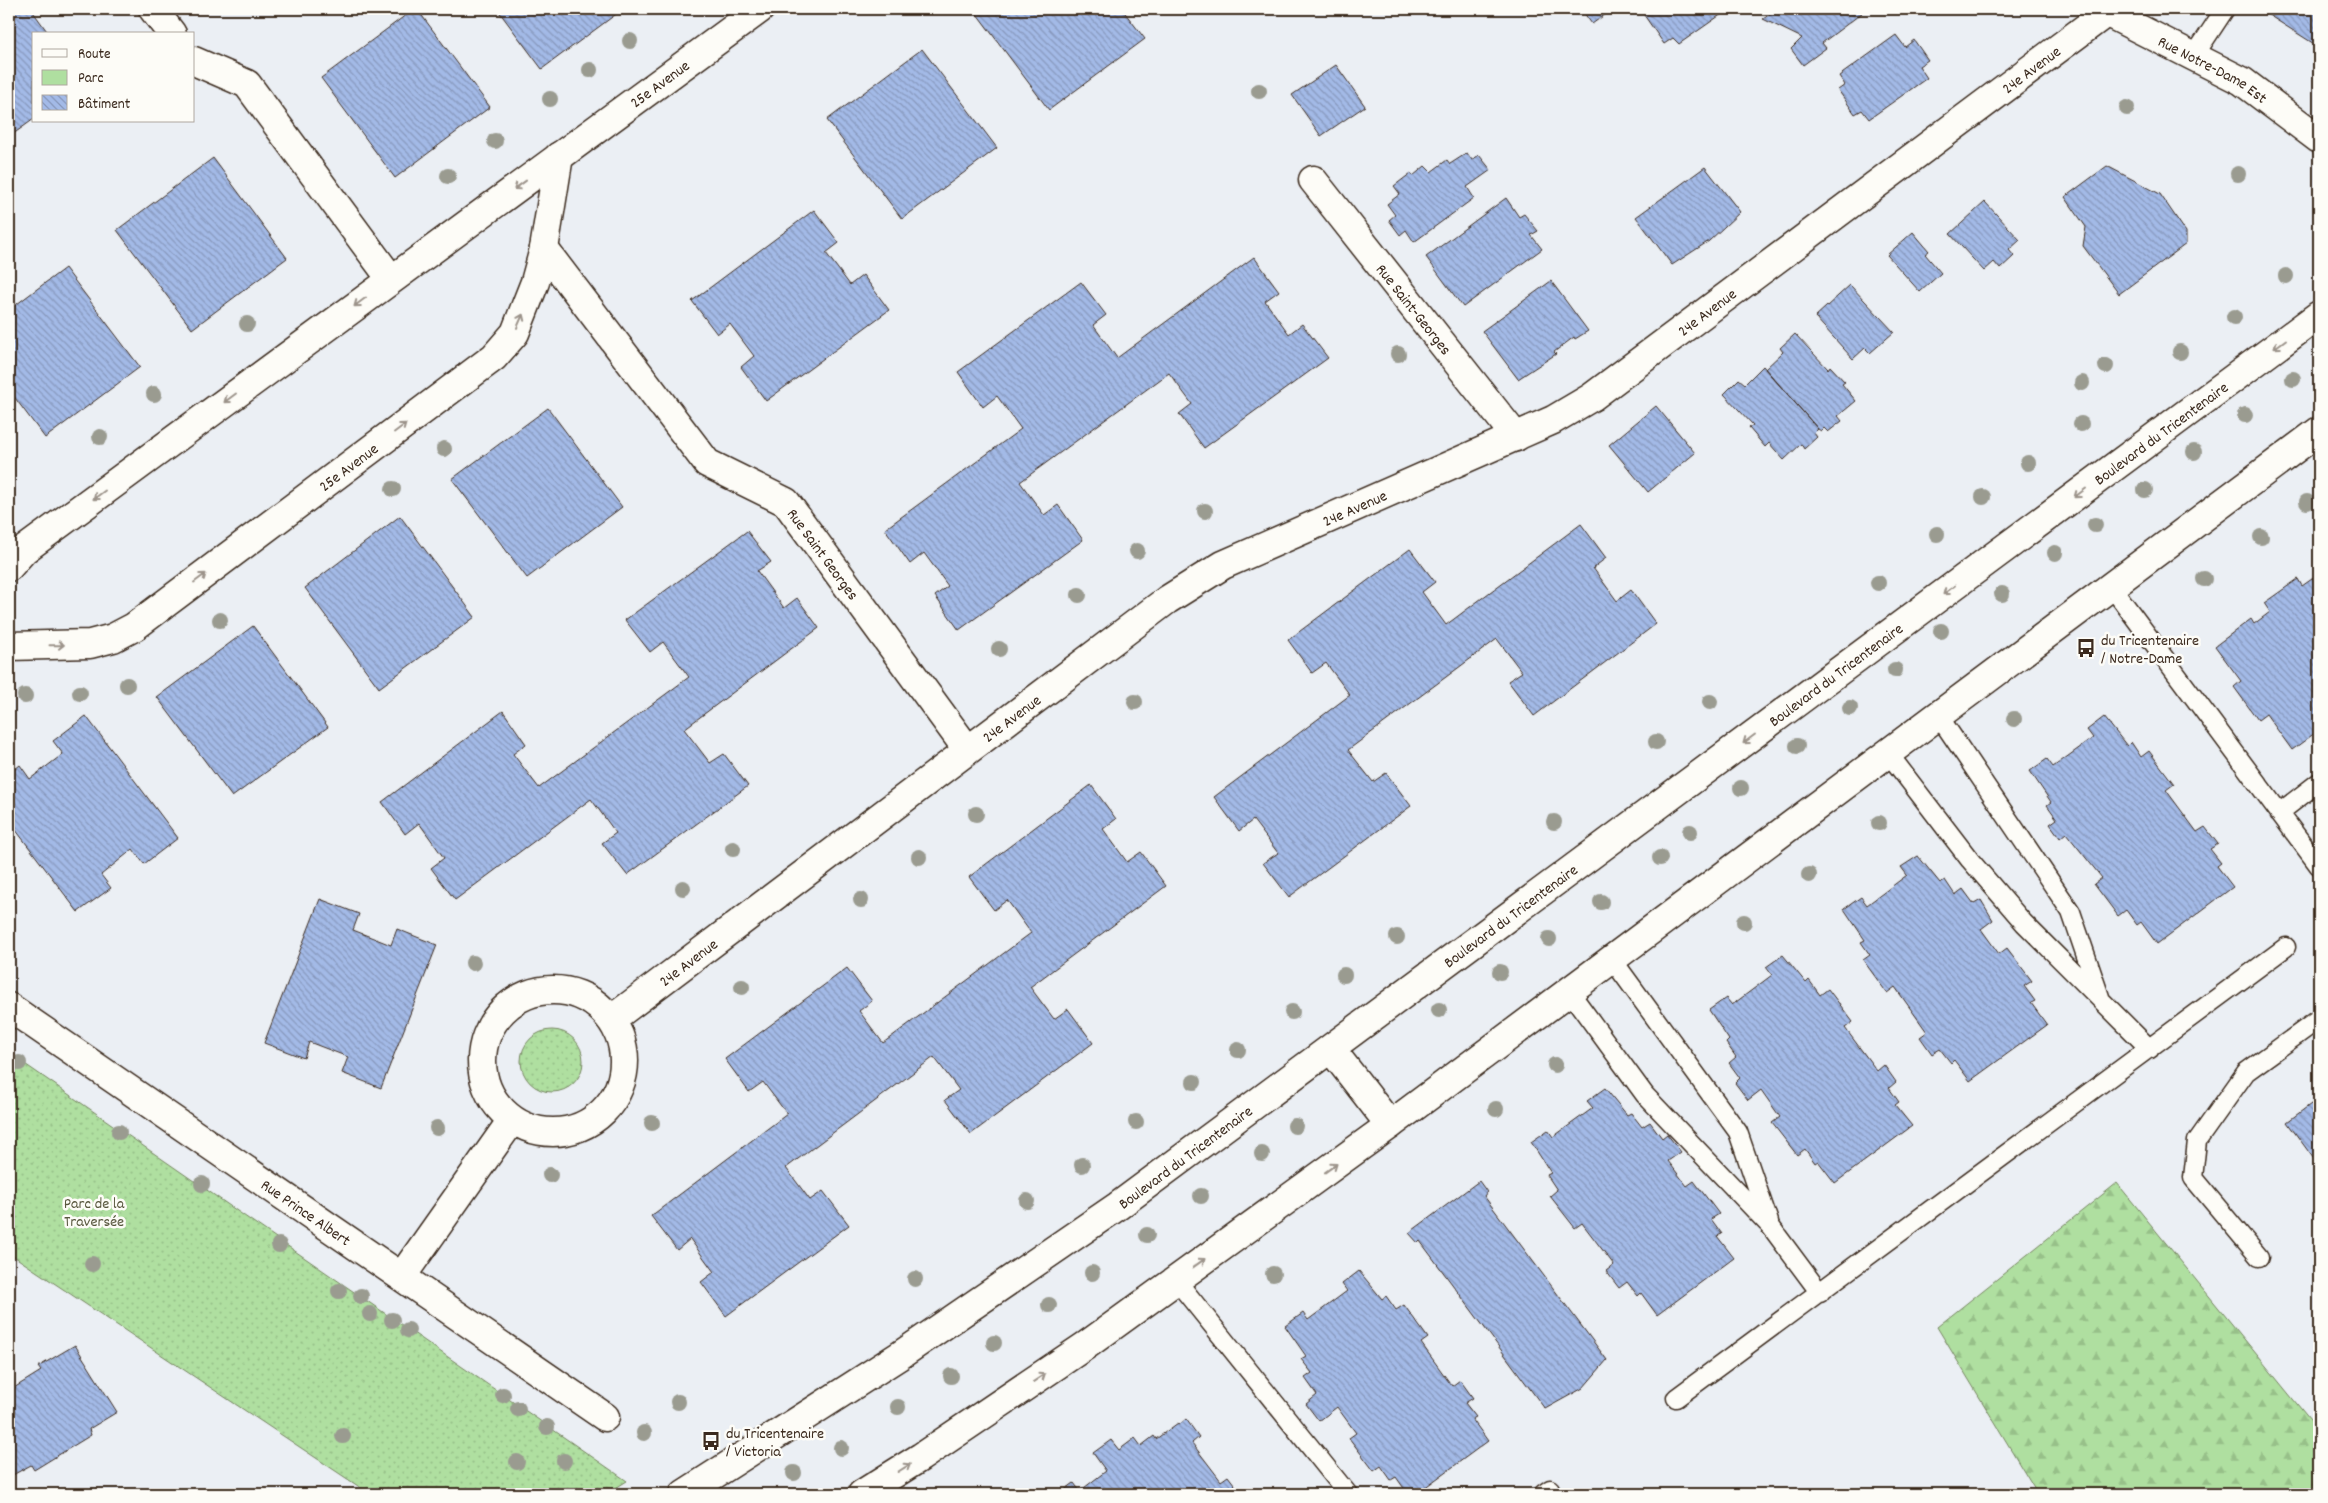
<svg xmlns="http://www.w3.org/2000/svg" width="2328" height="1503" viewBox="0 0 2328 1503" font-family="Dekko,sans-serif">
<defs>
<pattern id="green-dots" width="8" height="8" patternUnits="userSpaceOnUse" patternTransform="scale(1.25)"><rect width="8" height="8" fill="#afdfa0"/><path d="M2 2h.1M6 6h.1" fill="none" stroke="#97c089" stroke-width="1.8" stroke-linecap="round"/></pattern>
<pattern id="forest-firs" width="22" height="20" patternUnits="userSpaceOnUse" patternTransform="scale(1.25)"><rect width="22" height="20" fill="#afdfa0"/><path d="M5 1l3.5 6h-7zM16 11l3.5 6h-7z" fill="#97c089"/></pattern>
<pattern id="building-back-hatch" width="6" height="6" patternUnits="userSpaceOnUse" patternTransform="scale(1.25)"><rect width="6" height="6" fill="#a3bae7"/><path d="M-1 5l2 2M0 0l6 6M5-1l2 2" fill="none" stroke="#8697bb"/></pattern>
</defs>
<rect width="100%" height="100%" fill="#ebeff4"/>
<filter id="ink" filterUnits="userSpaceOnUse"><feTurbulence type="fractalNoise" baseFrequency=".02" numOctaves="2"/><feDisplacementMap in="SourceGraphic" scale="10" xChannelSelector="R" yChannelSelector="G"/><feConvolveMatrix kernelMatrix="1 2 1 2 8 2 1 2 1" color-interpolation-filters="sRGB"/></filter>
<g filter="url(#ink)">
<path fill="url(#green-dots)" stroke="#75845f" d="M521 1061a31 31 0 1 1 62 0a31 31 0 1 1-62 0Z
M9,1053L627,1481L606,1494H370L9,1253Z"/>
<path fill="url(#forest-firs)" stroke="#75845f" d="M2117,1183L2319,1431V1494H2038L1937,1327Z"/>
<path fill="url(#building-back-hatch)" stroke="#3b2a1e" d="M9,9H31L49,34H34V119L9,137Z
M414,9H417L490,107L395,178L321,78Z
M497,9H623L542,69Z
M975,9H1122L1145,39L1049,110L974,10Z
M1581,9H1613L1592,24Z
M1652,9H1729L1679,44L1673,38L1664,44L1644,15Z
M1777,9H1854L1862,13L1822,43L1826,48L1803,65L1791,49L1802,38L1763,19Z
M2259,9H2319V47Z
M1896,35L1905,47L1914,40L1928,60L1919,66L1927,78L1869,119L1862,110L1855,114L1838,90L1845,85L1839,76Z
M922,49L997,148L902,219L827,120Z
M1336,65L1365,106L1321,136L1292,95Z
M1467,153L1472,160L1479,155L1491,170L1467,187L1474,198L1414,242L1406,230L1400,235L1389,220L1395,215L1387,204L1400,194L1394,186L1411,173L1413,176L1425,166L1431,172L1447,160L1450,164Z
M213,158L287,258L192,329L117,230Z
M2107,166L2160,194L2186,232V244L2119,294L2083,246L2086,227L2065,197Z
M1705,167L1740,212L1709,241L1672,265L1636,217Z
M1506,198L1519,217L1524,214L1538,231L1531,235L1542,249L1463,307L1426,257Z
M1985,202L2020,240L2009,250L2014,256L2000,269L1994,262L1984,271L1950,234Z
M814,210L839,243L826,253L850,285L863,275L889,310L766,401L741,367L754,356L730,324L717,334L692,301Z
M1913,232L1929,251L1925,254L1941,273L1920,292L1887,255Z
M1254,257L1279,291L1265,301L1289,334L1302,324L1328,358L1204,448L1179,414L1192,404L1169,373L1020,482L1044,515L1058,505L1083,540L959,630L935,596L948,586L924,553L910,564L885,529L1021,429L997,396L983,407L958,372L1081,282L1106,315L1093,325L1117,358Z
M65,268L140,367L45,438L9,390V310Z
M1551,281L1588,331L1575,339L1574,337L1554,352L1556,354L1518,379L1482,331Z
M1850,285L1894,332L1870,353L1865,348L1853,359L1815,317Z
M1795,334L1828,369L1830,366L1845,382L1842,384L1856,401L1838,416L1842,421L1828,432L1824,428L1821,431L1818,429L1765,369L1783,352L1780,348Z
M1763,366L1818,429L1814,433L1817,437L1804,449L1801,444L1784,460L1769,443L1765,447L1749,428L1753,425L1724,394L1739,379L1745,384Z
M1656,406L1695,453L1648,492L1609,445Z
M548,408L622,507L527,578L452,479Z
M400,516L475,617L379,688L305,588Z
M1581,524L1606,558L1593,568L1617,601L1631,590L1656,624L1534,716L1508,681L1522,672L1497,639L1348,750L1373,782L1386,773L1411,806L1289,897L1263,863L1278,853L1253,820L1239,831L1214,797L1350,695L1326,663L1312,673L1288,640L1410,549L1435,582L1422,592L1446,625Z
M747,531L771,562L757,571L784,608L797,598L819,628L684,729L710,763L724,754L748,786L627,875L602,843L616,833L591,799L455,900L431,868L444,858L419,823L405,834L382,802L503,711L526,744L513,754L539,788L689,677L663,642L650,652L625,620Z
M2319,574V730L2292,750L2266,714L2258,720L2234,687L2241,681L2215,646L2251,619L2254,624L2270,612L2264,603L2298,579L2302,586Z
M253,626L328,727L232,797L157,697Z
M86,716L178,838L144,864L133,849L101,875L111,888L78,912L9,821V774L20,765L30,779L63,754L53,741Z
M2104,717L2127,746L2131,742L2141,757L2149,751L2174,784L2166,790L2197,832L2205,827L2218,844L2210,849L2221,863L2217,866L2233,887L2157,944L2141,922L2137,925L2126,910L2118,916L2094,884L2102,878L2066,833L2060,838L2050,824L2057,819L2047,805L2051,802L2030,771L2047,759L2053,767L2093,738L2087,730Z
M1091,785L1116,819L1103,829L1127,862L1141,852L1166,886L1030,987L1054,1019L1068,1009L1093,1043L971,1134L945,1100L959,1090L934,1057L786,1168L810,1200L823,1191L849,1225L726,1316L701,1282L714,1272L690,1239L677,1250L651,1216L787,1114L763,1082L749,1092L725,1059L847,968L872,1001L859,1011L883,1043L1031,933L1007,900L994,910L969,877Z
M1918,856L1940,883L1945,880L1955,895L1963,889L1974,904L1981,900L1993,920L1981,929L1999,954L2007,948L2032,981L2024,986L2035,1001L2031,1003L2047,1025L1970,1081L1954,1060L1951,1063L1940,1049L1932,1054L1920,1037L1927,1032L1895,987L1887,993L1863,960L1870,955L1861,942L1865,940L1844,909L1861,897L1867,905L1907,875L1901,867Z
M320,899L359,914L353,930L391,945L397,929L437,945L381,1088L342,1073L348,1057L309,1042L304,1058L264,1043Z
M1783,955L1806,983L1809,980L1820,995L1828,989L1853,1022L1845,1028L1877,1071L1884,1065L1896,1082L1889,1088L1899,1102L1895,1105L1912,1126L1835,1183L1818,1161L1815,1163L1805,1149L1797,1155L1772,1123L1780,1117L1761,1090L1748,1100L1735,1083L1740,1078L1729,1063L1736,1057L1726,1043L1729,1040L1709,1010L1726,998L1732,1005L1772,975L1766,967Z
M1605,1088L1627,1115L1631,1113L1642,1127L1650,1122L1662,1138L1667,1134L1681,1152L1668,1161L1687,1186L1694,1181L1719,1214L1711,1219L1722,1234L1717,1236L1734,1258L1657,1315L1641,1293L1638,1296L1627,1282L1619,1288L1606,1271L1614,1265L1582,1223L1575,1228L1550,1196L1557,1190L1547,1175L1551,1173L1531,1142L1548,1130L1553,1137L1593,1108L1587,1101Z
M2319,1098V1166L2287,1122Z
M1479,1181L1487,1192L1484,1196L1607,1360L1583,1388L1545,1409L1420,1241L1418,1243L1409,1233Z
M1359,1271L1382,1299L1386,1296L1396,1310L1404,1305L1428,1338L1421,1343L1452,1386L1460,1380L1473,1398L1465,1403L1476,1417L1472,1419L1488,1441L1416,1494H1408L1396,1477L1391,1480L1381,1466L1374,1471L1349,1438L1356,1433L1337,1407L1319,1421L1306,1404L1317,1395L1305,1378L1312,1373L1301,1359L1306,1356L1285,1326L1303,1313L1308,1320L1347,1291L1342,1284Z
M75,1345L117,1412L89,1429L91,1435L34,1470L31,1465L9,1477V1391L41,1371L38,1367Z
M1186,1419L1199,1437L1192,1443L1221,1481L1228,1476L1241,1493L1239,1494H1059L1074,1483L1080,1491L1106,1471L1093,1453L1111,1440L1119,1450L1135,1438L1141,1446L1154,1436L1156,1439L1178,1423L1179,1425Z"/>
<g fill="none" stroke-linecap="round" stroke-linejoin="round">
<g stroke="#3b2a1e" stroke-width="21">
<path id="lane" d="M2194,56L2225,9
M2111,586L2319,866
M1938,715L2071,912L2100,997
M1888,753L1970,860L2024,923L2150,1049
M2279,813L2319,782
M1612,959L1738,1132L1769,1222
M1569,991L1645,1095L1771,1227L1820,1293
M2259,1257L2193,1178L2197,1141L2246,1072L2319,1019
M1176,1280L1348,1494
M1676,1398L2286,947
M1543,1494L1550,1489"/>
</g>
<g stroke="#3b2a1e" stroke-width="31">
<g id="street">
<path d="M153,9L172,34"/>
<path d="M194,61L247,84L391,279"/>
<path id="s1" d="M1313,180L1516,437"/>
<path id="s2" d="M544,249L707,463L786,502L967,749"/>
<path id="s3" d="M9,567L24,550L760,9"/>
<path id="s4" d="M9,646L90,644L113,638L134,627L494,357L515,333L535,282L544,249L559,156"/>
<circle cx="553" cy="1061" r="71"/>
<path id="s5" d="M9,1007L605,1417"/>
<path id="s6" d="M612,1019L1167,600L1223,565L1553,420L1592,397L2107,12"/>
<path d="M402,1276L512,1120"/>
</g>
</g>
<g stroke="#3b2a1e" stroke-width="31">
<g id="secondary">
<path id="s7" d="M2100,9L2242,81L2319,139"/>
<path d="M1331,1049L1390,1125"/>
<path id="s8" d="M684,1494L899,1356L1118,1206L2319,315"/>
<path d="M862,1494L921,1457L1088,1344L1390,1125L2319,431"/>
</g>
</g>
<use href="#lane" stroke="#fdfcf7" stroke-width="18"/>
<use href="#street" stroke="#fdfcf7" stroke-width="28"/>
<use href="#secondary" stroke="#fdfcf7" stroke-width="28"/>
</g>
<g fill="#9a9b90">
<circle cx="630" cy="41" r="8"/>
<circle cx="590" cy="70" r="8"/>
<circle cx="1259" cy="91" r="8"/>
<circle cx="550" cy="99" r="8"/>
<circle cx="2127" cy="108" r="8"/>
<circle cx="495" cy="141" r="8"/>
<circle cx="2238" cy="174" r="8"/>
<circle cx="448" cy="176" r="8"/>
<circle cx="2286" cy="276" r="8"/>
<circle cx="2234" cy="317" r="8"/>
<circle cx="247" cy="324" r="8"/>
<circle cx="2180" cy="352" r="8"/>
<circle cx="1398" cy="354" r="8"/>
<circle cx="2106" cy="366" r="8"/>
<circle cx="2293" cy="379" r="8"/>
<circle cx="2082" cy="383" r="8"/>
<circle cx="154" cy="394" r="8"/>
<circle cx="2245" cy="415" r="8"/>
<circle cx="2081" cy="424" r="8"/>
<circle cx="100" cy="437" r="8"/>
<circle cx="444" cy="449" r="8"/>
<circle cx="2194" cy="452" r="8"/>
<circle cx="2028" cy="463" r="8"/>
<circle cx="393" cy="489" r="8"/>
<circle cx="2145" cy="490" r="8"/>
<circle cx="1983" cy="497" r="8"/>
<circle cx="2307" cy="502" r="8"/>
<circle cx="1205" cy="511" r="8"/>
<circle cx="2095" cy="525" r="8"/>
<circle cx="1937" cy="534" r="8"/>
<circle cx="2261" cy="537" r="8"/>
<circle cx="1137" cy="551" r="8"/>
<circle cx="2055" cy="553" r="8"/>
<circle cx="2204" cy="579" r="8"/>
<circle cx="1878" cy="583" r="8"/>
<circle cx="2002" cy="594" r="8"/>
<circle cx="1079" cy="595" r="8"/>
<circle cx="220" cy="620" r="8"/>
<circle cx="1941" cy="631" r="8"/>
<circle cx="999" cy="649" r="8"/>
<circle cx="1895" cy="670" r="8"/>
<circle cx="127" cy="685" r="8"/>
<circle cx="80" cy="693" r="8"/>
<circle cx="25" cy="696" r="8"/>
<circle cx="1135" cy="702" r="8"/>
<circle cx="1710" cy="702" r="8"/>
<circle cx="1850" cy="708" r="8"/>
<circle cx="2014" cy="719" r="8"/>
<circle cx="1656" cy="742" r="8"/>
<circle cx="1797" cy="746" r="8"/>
<circle cx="1741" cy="788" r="8"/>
<circle cx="976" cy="814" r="8"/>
<circle cx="1554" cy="822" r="8"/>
<circle cx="1879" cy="823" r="8"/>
<circle cx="1690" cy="832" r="8"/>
<circle cx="733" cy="849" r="8"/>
<circle cx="919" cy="857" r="8"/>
<circle cx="1660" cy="858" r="8"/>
<circle cx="1809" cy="875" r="8"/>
<circle cx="683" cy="888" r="8"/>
<circle cx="861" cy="900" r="8"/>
<circle cx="1601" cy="902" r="8"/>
<circle cx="1744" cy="922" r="8"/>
<circle cx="1397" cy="937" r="8"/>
<circle cx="1549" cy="939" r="8"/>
<circle cx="473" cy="963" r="8"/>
<circle cx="1500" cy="972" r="8"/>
<circle cx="1344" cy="975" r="8"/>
<circle cx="742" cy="987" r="8"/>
<circle cx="1439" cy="1010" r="8"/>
<circle cx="1292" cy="1012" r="8"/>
<circle cx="1238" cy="1050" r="8"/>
<circle cx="19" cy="1063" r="8"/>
<circle cx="1555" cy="1065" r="8"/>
<circle cx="1194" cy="1082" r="8"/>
<circle cx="1496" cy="1109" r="8"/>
<circle cx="1136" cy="1122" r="8"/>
<circle cx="652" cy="1123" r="8"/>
<circle cx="1295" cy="1126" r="8"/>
<circle cx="437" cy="1128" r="8"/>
<circle cx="119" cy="1132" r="8"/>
<circle cx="1262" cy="1154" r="8"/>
<circle cx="1082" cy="1165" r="8"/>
<circle cx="550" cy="1175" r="8"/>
<circle cx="202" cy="1184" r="8"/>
<circle cx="1201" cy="1196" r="8"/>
<circle cx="1027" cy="1201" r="8"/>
<circle cx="1147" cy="1235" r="8"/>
<circle cx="279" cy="1245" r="8"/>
<circle cx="92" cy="1264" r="8"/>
<circle cx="1092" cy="1273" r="8"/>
<circle cx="1273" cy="1274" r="8"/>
<circle cx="915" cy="1279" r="8"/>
<circle cx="339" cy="1291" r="8"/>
<circle cx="361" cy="1296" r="8"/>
<circle cx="1049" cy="1305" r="8"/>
<circle cx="370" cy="1314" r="8"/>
<circle cx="392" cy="1320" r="8"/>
<circle cx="408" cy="1330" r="8"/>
<circle cx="994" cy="1343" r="8"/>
<circle cx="951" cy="1376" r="8"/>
<circle cx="503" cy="1395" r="8"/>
<circle cx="678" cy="1402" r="8"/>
<circle cx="898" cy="1407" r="8"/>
<circle cx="518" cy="1409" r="8"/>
<circle cx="547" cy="1427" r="8"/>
<circle cx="644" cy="1433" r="8"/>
<circle cx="343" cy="1436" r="8"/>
<circle cx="841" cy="1448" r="8"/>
<circle cx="564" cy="1461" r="8"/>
<circle cx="517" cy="1462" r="8"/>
<circle cx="794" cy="1473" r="8"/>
</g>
<defs><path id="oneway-shaft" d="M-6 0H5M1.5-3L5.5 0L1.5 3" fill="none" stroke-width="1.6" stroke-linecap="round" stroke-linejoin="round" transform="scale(1.25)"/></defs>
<g stroke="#9c938a">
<use href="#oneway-shaft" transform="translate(520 185) rotate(144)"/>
<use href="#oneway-shaft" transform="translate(360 302) rotate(143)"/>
<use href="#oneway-shaft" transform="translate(520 321) rotate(-66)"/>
<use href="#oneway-shaft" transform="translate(2280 344) rotate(143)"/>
<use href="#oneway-shaft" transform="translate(230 398) rotate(143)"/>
<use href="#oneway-shaft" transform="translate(400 428) rotate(-37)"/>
<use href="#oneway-shaft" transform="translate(2080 493) rotate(143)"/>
<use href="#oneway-shaft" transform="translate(99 495) rotate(143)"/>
<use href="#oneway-shaft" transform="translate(200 578) rotate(-37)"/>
<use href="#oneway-shaft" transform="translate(1949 590) rotate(143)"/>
<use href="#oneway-shaft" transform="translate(57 645) rotate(-1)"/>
<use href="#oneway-shaft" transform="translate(1749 739) rotate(143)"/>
<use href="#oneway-shaft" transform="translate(1331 1168) rotate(-36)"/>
<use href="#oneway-shaft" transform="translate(1199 1263) rotate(-36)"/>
<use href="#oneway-shaft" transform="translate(1039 1378) rotate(-34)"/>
<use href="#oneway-shaft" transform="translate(904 1468) rotate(-32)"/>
</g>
</g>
<defs>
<g id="bus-bare" transform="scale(1.5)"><path d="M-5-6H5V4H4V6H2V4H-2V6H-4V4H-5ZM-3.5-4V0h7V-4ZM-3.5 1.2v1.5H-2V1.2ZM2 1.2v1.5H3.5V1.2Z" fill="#3b2a1e" stroke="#fdfcf7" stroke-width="2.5" paint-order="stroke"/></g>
</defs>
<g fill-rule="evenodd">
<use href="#bus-bare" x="2086" y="648"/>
<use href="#bus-bare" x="711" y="1441"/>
</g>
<g text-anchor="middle" stroke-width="5" stroke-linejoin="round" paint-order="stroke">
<g font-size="16" fill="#3b2a1e" stroke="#fdfcf7">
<text dy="6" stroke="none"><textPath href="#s6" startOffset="1715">24e Avenue</textPath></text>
<text dy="6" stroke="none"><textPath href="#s7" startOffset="128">Rue Notre-Dame Est</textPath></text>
<text dy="6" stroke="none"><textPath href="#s3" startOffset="811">25e Avenue</textPath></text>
<text dy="6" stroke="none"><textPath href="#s1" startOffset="164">Rue Saint-Georges</textPath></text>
<text dy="6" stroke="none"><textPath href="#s6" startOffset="1310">24e Avenue</textPath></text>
<text dy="6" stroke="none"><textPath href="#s8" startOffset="1819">Boulevard du Tricentenaire</textPath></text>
<text dy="6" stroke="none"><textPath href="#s4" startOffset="396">25e Avenue</textPath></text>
<text dy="6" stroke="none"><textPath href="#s6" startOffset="905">24e Avenue</textPath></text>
<text dy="6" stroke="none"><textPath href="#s2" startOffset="421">Rue Saint Georges</textPath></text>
<text dy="6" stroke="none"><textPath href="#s8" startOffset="1414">Boulevard du Tricentenaire</textPath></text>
<text dy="6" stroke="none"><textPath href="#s6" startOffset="500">24e Avenue</textPath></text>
<text dy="6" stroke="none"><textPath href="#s8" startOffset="1009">Boulevard du Tricentenaire</textPath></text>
<text dy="6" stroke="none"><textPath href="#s6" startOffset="95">24e Avenue</textPath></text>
<text dy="6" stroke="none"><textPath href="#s8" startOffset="604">Boulevard du Tricentenaire</textPath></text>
<text dy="6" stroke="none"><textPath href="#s5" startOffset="361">Rue Prince Albert</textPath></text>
</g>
<g font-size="16" fill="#3b2a1e" stroke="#fdfcf7" text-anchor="start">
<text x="2101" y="645">du Tricentenaire<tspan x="2101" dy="18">/ Notre-Dame</tspan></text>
<text x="726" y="1438">du Tricentenaire<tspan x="726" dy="18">/ Victoria</tspan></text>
</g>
<g font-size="16" fill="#58573e" stroke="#fdfcf7">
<text x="94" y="1208">Parc de la<tspan x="94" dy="18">Traversée</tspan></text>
</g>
</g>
<rect width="2328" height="1503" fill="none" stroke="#fdfcf7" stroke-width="30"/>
<rect x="15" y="15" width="2298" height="1473" fill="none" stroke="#3b2a1e" stroke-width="2" filter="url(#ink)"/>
<rect x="32" y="32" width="162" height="90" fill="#fdfcf7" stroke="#afa8a0"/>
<rect x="42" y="49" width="25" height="8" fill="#fdfcf7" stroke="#afa8a0"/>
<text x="78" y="58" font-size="15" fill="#3b2a1e">Route</text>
<rect x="42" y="70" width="25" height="15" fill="#afdfa0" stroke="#afa8a0"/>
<text x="78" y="82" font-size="15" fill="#3b2a1e">Parc</text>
<rect x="42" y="95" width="25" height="15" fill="url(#building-back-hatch)" stroke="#afa8a0"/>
<text x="78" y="108" font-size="15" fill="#3b2a1e">Bâtiment</text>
</svg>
